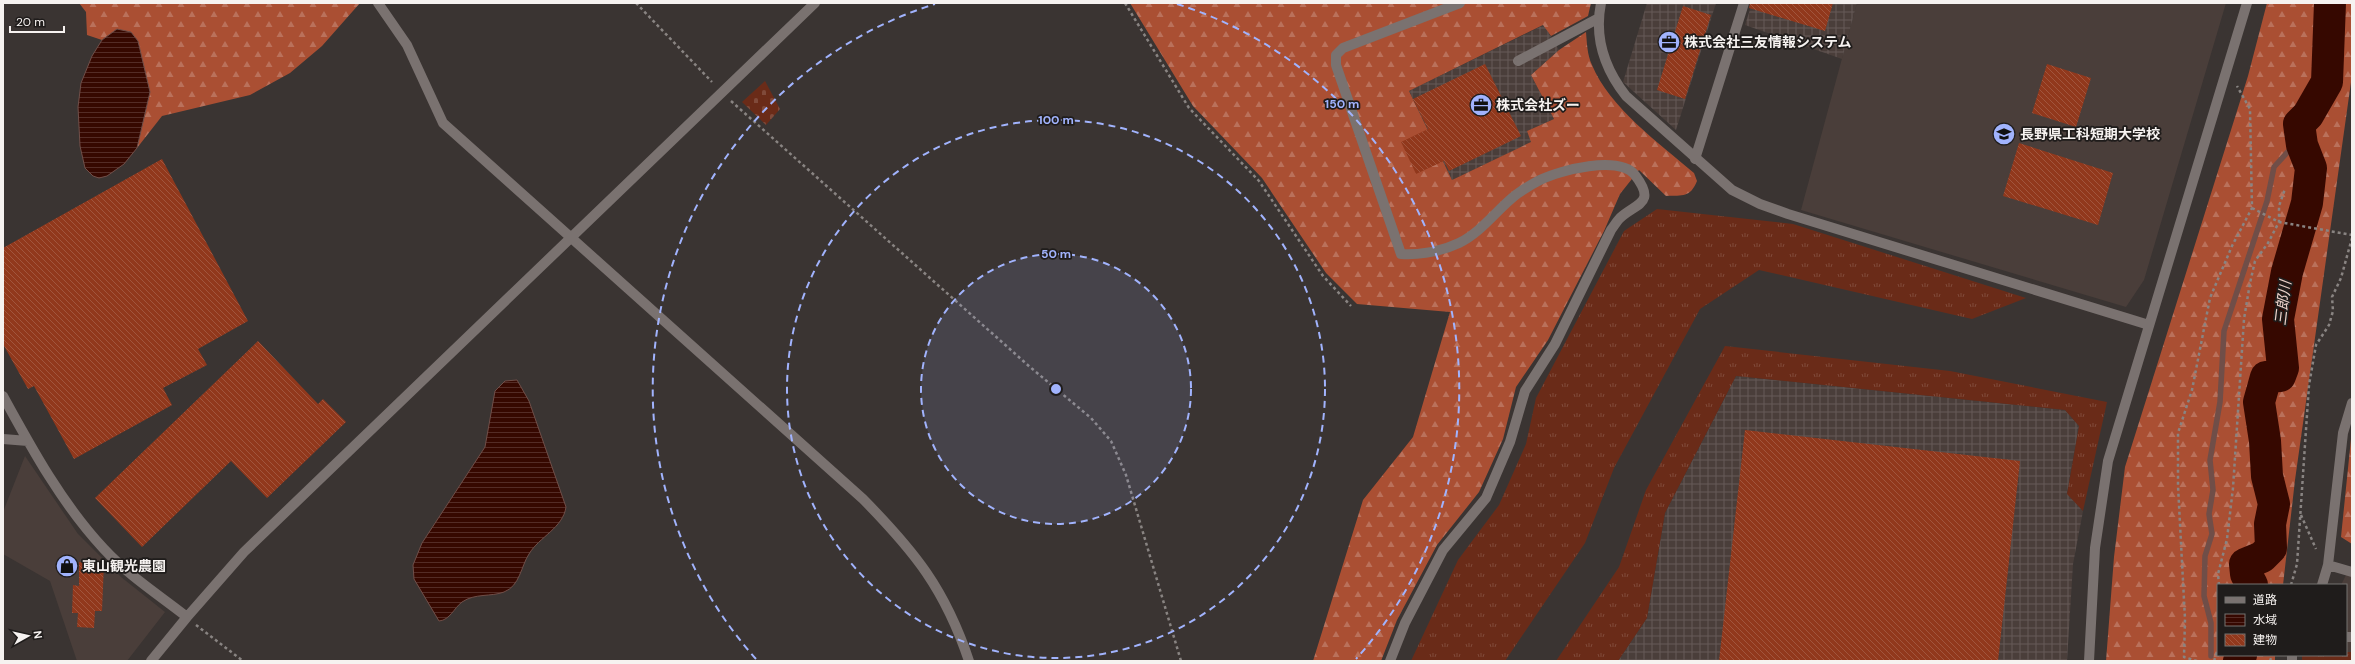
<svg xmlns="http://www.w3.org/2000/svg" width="2355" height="664" viewBox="0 0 2355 664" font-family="'DM Sans','Noto Sans JP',sans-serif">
<defs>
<pattern id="industrial-grid" width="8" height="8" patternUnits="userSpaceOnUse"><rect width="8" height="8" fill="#4a3e3a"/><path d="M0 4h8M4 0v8" fill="none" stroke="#655a57"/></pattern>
<pattern id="grass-tufts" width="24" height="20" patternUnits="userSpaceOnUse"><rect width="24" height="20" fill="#6a2b18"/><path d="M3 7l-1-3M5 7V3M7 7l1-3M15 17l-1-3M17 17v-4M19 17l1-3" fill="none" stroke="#804a3a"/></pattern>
<pattern id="forest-firs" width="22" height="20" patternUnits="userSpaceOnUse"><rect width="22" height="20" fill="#aa4f33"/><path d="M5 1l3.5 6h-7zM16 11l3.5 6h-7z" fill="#ba715b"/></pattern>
<pattern id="cemetery-stones" width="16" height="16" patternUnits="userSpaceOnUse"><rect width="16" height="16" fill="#6a2b18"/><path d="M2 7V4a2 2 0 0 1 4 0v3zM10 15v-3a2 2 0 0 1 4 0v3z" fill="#804a3a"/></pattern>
<pattern id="water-rules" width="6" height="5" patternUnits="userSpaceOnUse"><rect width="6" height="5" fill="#360800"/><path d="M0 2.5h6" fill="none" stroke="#542c26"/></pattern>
<pattern id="building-back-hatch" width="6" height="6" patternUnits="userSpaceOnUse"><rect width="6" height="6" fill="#91381c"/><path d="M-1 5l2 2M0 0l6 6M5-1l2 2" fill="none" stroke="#a1553d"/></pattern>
</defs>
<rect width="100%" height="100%" fill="#3a3432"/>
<path fill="#4a3e3a" d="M1857,3H2226L2144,280L2126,307L1801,210Z
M25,456L78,534L121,577L165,612L127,661H77L50,581L3,554V512Z
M2352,563V652H2346V585H2341Z"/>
<path fill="url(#industrial-grid)" d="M1647,3H1716L1676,130L1623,82Z
M1752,3H1857L1842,59L1745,25Z
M1544,25L1559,50L1531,75L1554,119L1527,131L1532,142L1452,180L1409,91Z
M1736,376L2065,410L2079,426L2067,493L2083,511L2073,564L2067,661H1618L1647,618L1665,513Z"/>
<path fill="url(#grass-tufts)" d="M1657,209L1793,224L2026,298L1972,319L1759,270L1700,309L1614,468L1585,543L1505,661H1411L1458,560L1499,505L1526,444L1536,398L1624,231Z
M1725,346L1950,371L2107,402L2083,511L2067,494L2079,426L2065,410L1736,376L1665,513L1647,618L1618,661H1556L1619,567L1646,490Z
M2346,652H2352V661H2302V655H2346Z"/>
<path fill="url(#forest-firs)" d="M79,3H360L322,46L290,73L250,95L162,116L137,148L150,92L117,29L102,40L87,35L86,12Z
M1130,3H1591L1588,16L1551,36L1543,25L1409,91L1452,180L1531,142L1527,131L1554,119L1531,75L1559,50L1586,32C1587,43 1587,54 1592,65C1609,107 1660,144 1694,173L1697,181C1690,198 1683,195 1666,196L1639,170L1620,194L1604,231L1548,340L1516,387L1503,439L1479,492L1437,545L1397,620L1381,661H1313L1363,500L1413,437L1450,312L1357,304L1326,273L1262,178L1193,106Z
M2267,3H2352V75L2295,480L2283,585H2218V655H2275V661H2106L2114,557L2125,467L2248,76Z
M2352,429V544L2341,537Z"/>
<path fill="url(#cemetery-stones)" d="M765,81L780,109L766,125L742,102Z"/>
<path fill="url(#water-rules)" stroke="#704e48" d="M117,29L131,32L138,41L150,92L137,148L124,164L107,176L99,178L93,176L85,168L80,146L78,107L81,83L92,56L102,40Z
M517,380L529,401L566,507C563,528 539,537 529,554C521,566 520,586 504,592C491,597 475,593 462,602C454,608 450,620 439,621L414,579L413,565L422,543L485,447L495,391L505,381Z"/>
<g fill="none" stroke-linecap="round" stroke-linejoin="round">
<path stroke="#704e48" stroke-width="5.5" d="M2211,656V623L2204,596L2205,556L2212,534L2209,514L2213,490L2210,460L2220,402L2224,331L2267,201L2274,167L2294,145H2302"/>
<path stroke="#360800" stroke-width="32" d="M2252,585L2246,574L2245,564L2262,557L2271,548L2270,524L2274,504L2267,476L2265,441L2259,402L2266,377L2280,376L2283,368L2278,319L2287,272L2307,203L2311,168L2302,145L2299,124L2308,115L2327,82L2330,3
M2239,661L2241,655"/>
</g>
<path fill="url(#building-back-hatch)" d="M1750,3H1833L1825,31L1749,8Z
M1683,6L1711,15L1685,99L1657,90Z
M1485,64L1521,136L1449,171L1444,161L1416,174L1401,142L1428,129L1413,99Z
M2047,64L2091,78L2076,127L2032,113Z
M2019,143L2113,173L2098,225L2003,196Z
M162,159L248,321L198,349L207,365L163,388L172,405L74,459L34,386L28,389L3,344V248Z
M258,341L318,404L323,399L346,422L267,498L231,461L142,547L95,498Z
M1745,430L2020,461L1998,661H1719Z
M79,562L104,563L102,611H95L94,628L77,627L78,613H72L73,585L79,586Z"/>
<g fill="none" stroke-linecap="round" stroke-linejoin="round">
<path stroke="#898482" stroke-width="2.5" stroke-dasharray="3 3" stroke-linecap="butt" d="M636,3L712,82
M1125,3L1189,108L1259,181L1323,276L1351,306
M731,101L1030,367L1091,418L1111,441L1126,475L1181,661
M2252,208L2279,222L2352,235
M2301,515L2316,549
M2219,585L2218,574L2227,539L2233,488L2244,319L2250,283L2255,261L2268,243L2279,222V206L2285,189
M2291,585L2297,564L2309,385L2316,345L2329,325L2333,311L2332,297L2341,278L2352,238
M196,625L243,661
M2197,661L2184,657L2185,619L2178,486V433L2192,390L2210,298L2232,246L2252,208L2250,109L2237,86
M2214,661L2218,650
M2270,661L2272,655"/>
<path stroke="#7a7270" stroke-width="10" d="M378,3L407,45L443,123L863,499C915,552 945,589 969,661
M1601,3C1594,38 1604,68 1626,96L1732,190L1760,204L1788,214L2149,325
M1518,61L1599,18
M1695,159L1744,3
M3,396C32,449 62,504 104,549C128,575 159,595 187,617
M3,439L28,441
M2328,565L2352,572
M2322,585L2328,565L2343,433L2352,403
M2346,637H2352
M151,661L187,617L244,552L815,3
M1390,661L1405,623L1443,550L1486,498L1510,442L1525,391L1555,344L1611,230C1614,226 1617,221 1620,218C1636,203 1657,204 1635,175C1619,155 1560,170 1540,180C1532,184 1524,189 1517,194C1497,209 1482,232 1459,243C1440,252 1422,255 1401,254L1336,65V55L1343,48L1460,3
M2089,661L2095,548L2108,461L2247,3
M2292,661V655"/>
</g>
<circle cx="1056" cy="389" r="135" fill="#a1b3fd" fill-opacity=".12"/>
<g fill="none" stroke="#a1b3fd" stroke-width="2" stroke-dasharray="7 5">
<circle cx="1056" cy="389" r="135"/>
<circle cx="1056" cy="389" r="269"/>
<path d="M756 659A404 404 0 0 1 935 4M1177 4A404 404 0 0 1 1356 659"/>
</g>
<defs>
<g id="office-disc" transform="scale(1.15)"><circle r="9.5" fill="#a1b3fd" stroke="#1f1c1b"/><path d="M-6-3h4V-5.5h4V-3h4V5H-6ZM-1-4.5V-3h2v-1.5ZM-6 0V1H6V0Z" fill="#111"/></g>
<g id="school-disc" transform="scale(1.15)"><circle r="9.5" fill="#a1b3fd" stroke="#1f1c1b"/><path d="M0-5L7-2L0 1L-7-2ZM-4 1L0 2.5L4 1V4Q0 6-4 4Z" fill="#111"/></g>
<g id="shop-disc" transform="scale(1.15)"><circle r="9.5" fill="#a1b3fd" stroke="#1f1c1b"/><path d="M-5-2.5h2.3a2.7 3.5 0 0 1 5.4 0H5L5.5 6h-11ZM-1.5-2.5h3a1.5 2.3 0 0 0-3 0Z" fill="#111"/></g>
</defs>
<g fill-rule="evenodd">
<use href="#office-disc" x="1669" y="42"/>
<use href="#office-disc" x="1481" y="105"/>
<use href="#school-disc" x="2004" y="134"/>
<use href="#shop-disc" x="67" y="566"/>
</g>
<g text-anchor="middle" stroke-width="3.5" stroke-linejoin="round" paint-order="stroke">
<g font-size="14" font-weight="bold" fill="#f6f2f0" stroke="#1f1c1b" text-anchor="start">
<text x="1684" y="47">株式会社三友情報システム</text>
<text x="1496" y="110">株式会社ズー</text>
<text x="2020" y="139">長野県工科短期大学校</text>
<text x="82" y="571">東山観光農園</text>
</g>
<g font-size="15" font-style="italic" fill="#eed3cb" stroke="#1f1c1b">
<text transform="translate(2283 303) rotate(-83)" y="5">三郎川</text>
</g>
</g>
<circle cx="1056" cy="389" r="6" fill="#a1b3fd" stroke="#1f1c1b" stroke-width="2"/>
<g font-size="12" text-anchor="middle" font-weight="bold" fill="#a1b3fd" stroke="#1f1c1b" stroke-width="3.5" stroke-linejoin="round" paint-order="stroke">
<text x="1342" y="108">150 m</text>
<text x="1056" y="124">100 m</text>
<text x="1056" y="258">50 m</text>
</g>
<rect width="2355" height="664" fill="none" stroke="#f6f2f0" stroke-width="8"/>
<rect x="2217" y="584" width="130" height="72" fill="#1f1c1b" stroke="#757270"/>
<rect x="2225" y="597" width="20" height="6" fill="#7a7270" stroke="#757270"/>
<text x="2253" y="604" font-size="12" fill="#f6f2f0">道路</text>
<rect x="2225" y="614" width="20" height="12" fill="url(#water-rules)" stroke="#757270"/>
<text x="2253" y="624" font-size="12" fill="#f6f2f0">水域</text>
<rect x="2225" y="634" width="20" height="12" fill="url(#building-back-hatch)" stroke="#757270"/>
<text x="2253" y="644" font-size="12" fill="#f6f2f0">建物</text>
<g transform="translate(28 636) rotate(82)" stroke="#1f1c1b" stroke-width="3" paint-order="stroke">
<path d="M0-3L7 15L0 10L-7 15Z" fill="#f6f2f0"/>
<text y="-6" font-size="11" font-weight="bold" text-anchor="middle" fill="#f6f2f0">N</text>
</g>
<path d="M10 26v6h54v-6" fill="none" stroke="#f6f2f0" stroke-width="2"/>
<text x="16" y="26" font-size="12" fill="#f6f2f0" stroke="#1f1c1b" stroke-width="3" paint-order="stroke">20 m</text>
</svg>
